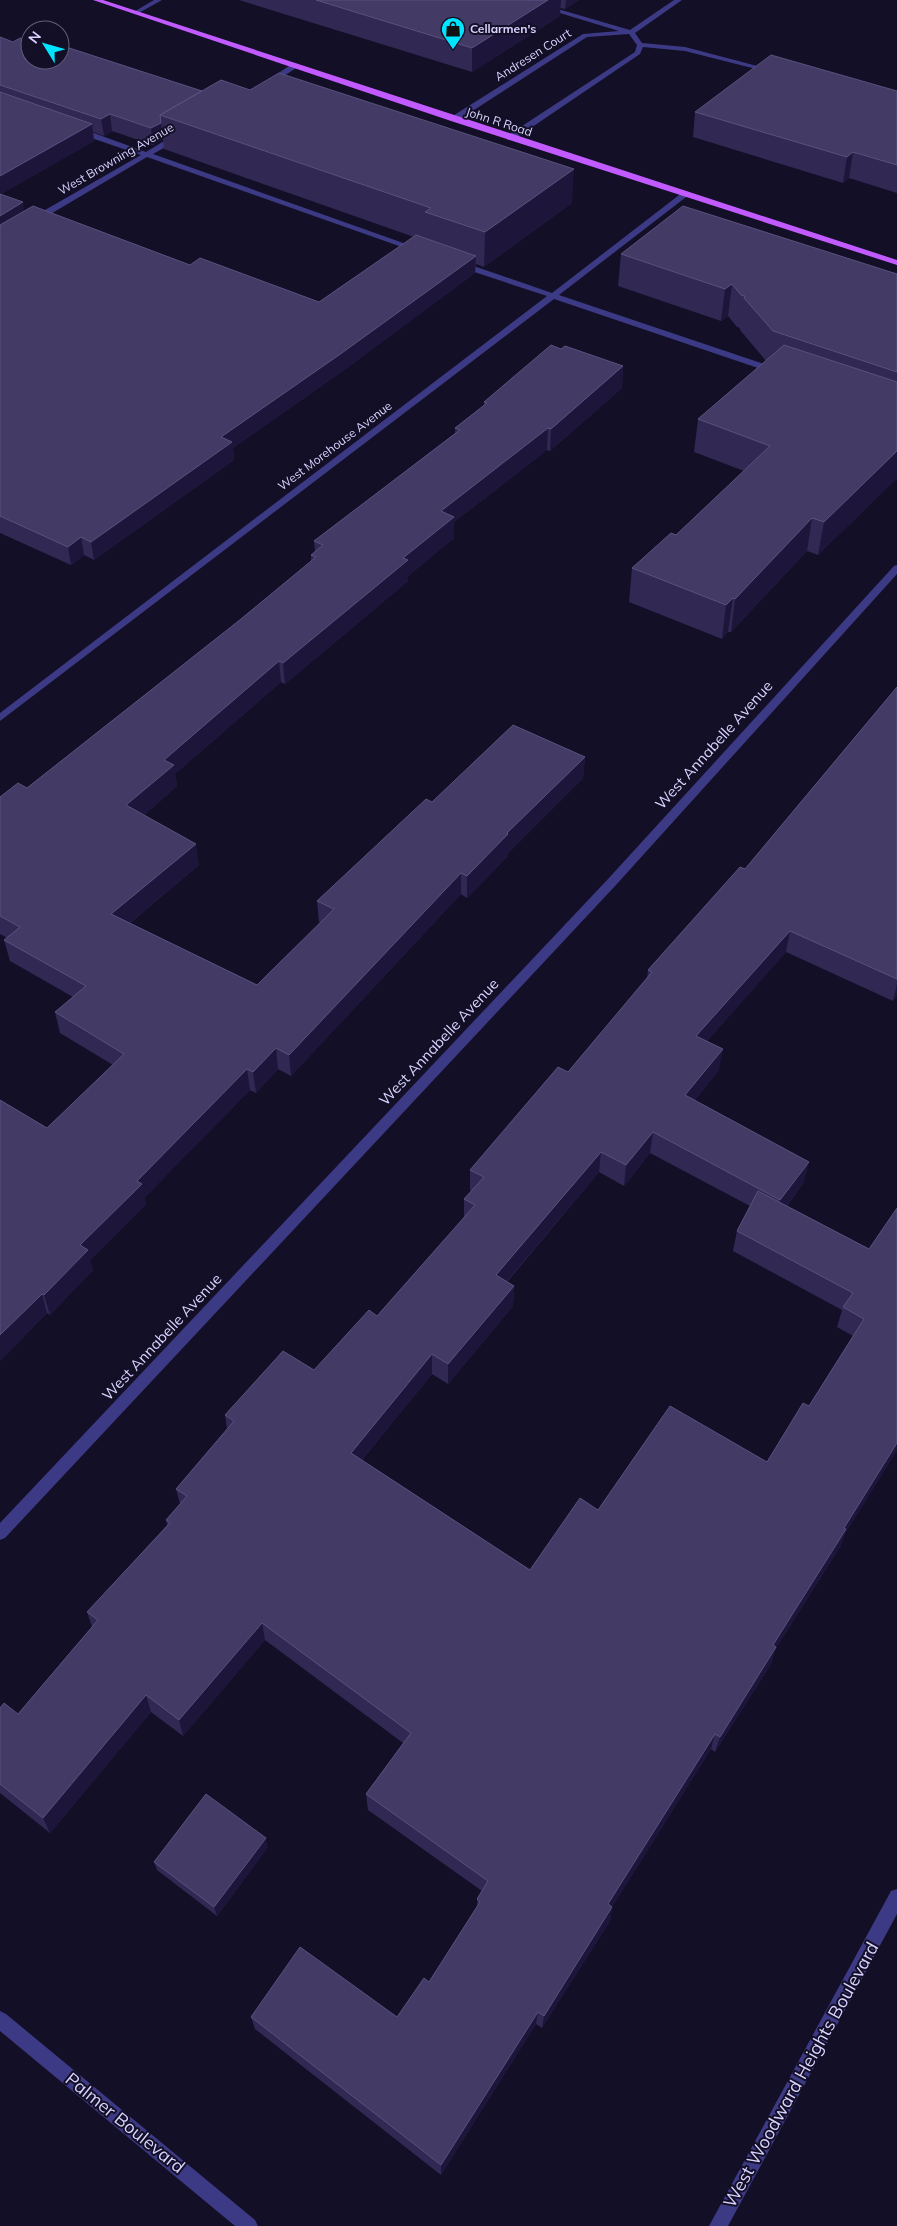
<svg xmlns="http://www.w3.org/2000/svg" width="897" height="2226" viewBox="0 0 897 2226" font-family="Mulish,sans-serif">
<rect width="100%" height="100%" fill="#130f26"/>
<g fill="none" stroke-linecap="round" stroke-linejoin="round">
<path fill="#3d3a85" fill-rule="evenodd" d="M154,0H162L137,14L132,13Z
M517,0H527L630,30L674,0H682L635,33L642,43L685,47L776,71L772,73L685,51L643,47L640,54L513,140H507V136L635,52L637,45L629,34L587,37L457,121H451V117L583,34L619,31Z
M292,64L299,66L272,84L265,82Z
M74,128H80L146,152L174,135H180V139L153,154L423,250L416,252L147,157L37,222H31V218L141,155L74,132Z
M683,192L690,194L559,295L779,369V373H773L554,299L0,721V713L547,296L456,266V262H462L552,293Z
M897,565V574L616,885L5,1538L0,1540V1523L608,879L894,566Z
M897,1889V1914L728,2226H709L891,1891Z
M0,2011L6,2014L255,2220L258,2226H235L0,2031Z"/>
<path fill="#c25bff" fill-rule="evenodd" d="M93,0H103L897,260V265L451,121Z"/>
</g>
<path fill="#312854" fill-rule="evenodd" d="M239,0H579L565,9L560,8V16L472,72Z
M0,37L30,60L202,91L572,203L484,267L476,264L475,273L340,373L233,448L234,460L94,560L84,555L71,565L0,533ZM112,131L153,145L163,139L164,149L414,237L319,302L190,265L24,211L1,194L94,141L93,132L104,136Z
M897,91V193L849,178L843,183L693,137L695,112Z
M621,254L897,274V478L818,555L807,551L731,632H728L722,639L629,602L632,568L676,535L744,471L694,452L698,419L766,361L740,330V328L737,327L728,316L721,321L618,286Z
M561,349L623,366L622,388L550,451L547,450L454,522V538L408,576V581L285,684L281,682L175,774L177,786L144,815L199,865L130,923L257,985L321,923L319,922L317,901L432,802L585,757L583,778L508,853V856L467,898L461,894L291,1076L278,1069L256,1093L250,1090L144,1198L146,1204L90,1260L93,1270L50,1315L47,1313L0,1361V1100L47,1128L113,1065L60,1033L55,1012L73,997L10,961L4,940L7,938L0,934V797L27,788L241,619L311,561V555L315,552L314,541L455,433V428L484,406V402Z
M897,687V995L893,1001L786,952L707,1041L719,1070L695,1100L804,1182L787,1206L869,1249L897,1208L844,1536L840,1547L775,1650L771,1664L715,1752L711,1749L612,1907L610,1921L542,2028L536,2024L441,2175L255,2029L251,2017H397L429,1982L477,1907V1899L482,1891L368,1810L366,1794L403,1743L265,1640L183,1736L151,1712L50,1833L0,1793V1708L18,1714L92,1627L87,1612L167,1525L166,1520L180,1504L176,1489L227,1429L225,1415L314,1370L377,1316L464,1218V1199L472,1191L470,1190V1170L568,1072L647,979L648,970L745,869ZM650,1153L750,1206L737,1231L733,1251L842,1310L837,1327L853,1336L809,1406L767,1462L598,1510L530,1570L362,1460L432,1374L448,1384L513,1306L514,1286L507,1282L599,1172L624,1186Z
M268,1847L217,1916L157,1870L154,1862Z"/>
<path fill="#1d163a" d="M548,0H561L560,16L472,72V48Z
M566,0H579L565,9Z
M110,114L112,131L104,136L101,119Z
M161,123L163,139L153,145L151,128Z
M92,124L94,141L0,195V176Z
M853,152L849,178L843,183L847,157Z
M574,169L572,203L484,267L485,232Z
M23,202L26,220L0,235V216Z
M476,256L475,273L340,373L233,448L234,460L94,560L91,542L221,437Z
M732,284L728,316L721,321L725,289Z
M623,366L622,388L550,451L551,429Z
M548,428L547,450L454,522V538L408,576V581L285,684L283,663L403,558L441,511Z
M897,451V478L818,555L824,522Z
M812,518L807,551L731,632L735,599Z
M81,537L84,555L71,565L68,547Z
M733,598L728,632L722,639L726,605Z
M279,661L281,682L175,774L177,786L130,827L126,805L164,760Z
M585,757L583,778L508,853V856L467,898V876L507,833Z
M196,844L199,865L115,935L111,914Z
M461,873V894L291,1076L289,1055Z
M790,931L786,952L693,1057L696,1036Z
M897,984V995L893,1001Z
M276,1048L278,1069L256,1093L253,1072Z
M723,1049L719,1070L682,1116L685,1095Z
M247,1069L250,1090L144,1198L146,1204L90,1260L93,1270L50,1315L44,1295L80,1245L137,1181Z
M653,1132L650,1153L624,1186L626,1165Z
M601,1152L599,1172L495,1295L496,1275Z
M809,1162L804,1182L776,1220L780,1200Z
M514,1286L513,1306L448,1384V1364Z
M42,1294L47,1313L0,1361V1335Z
M432,1354V1374L352,1472L351,1453Z
M897,1443V1451L844,1536L840,1547L775,1650L771,1664L715,1752L720,1737L773,1645L844,1528Z
M262,1623L265,1640L183,1736L179,1720Z
M146,1695L151,1712L50,1833L43,1818Z
M715,1734L711,1749L605,1918L608,1904Z
M266,1838L268,1847L217,1916L214,1907Z
M612,1907L610,1921L542,2028L544,2016Z
M538,2012L536,2024L441,2175V2165Z"/>
<path fill="#433a66" stroke="#5a527e" d="M316,0H548L472,48Z
M0,37L13,42L20,38L30,41V60H60V45L202,91L160,115L161,123L151,128L110,114L101,119L0,85Z
M771,55L897,91V165L853,152L847,157L695,112Z
M279,73L574,169L485,232L425,212L431,208L160,115L221,80L250,90Z
M0,92L92,124L0,176Z
M0,194L23,202L0,216Z
M33,206L190,265L200,258L319,302L416,235L476,256L339,355L221,437L232,442L91,542L81,537L68,547L0,516V225Z
M683,206L897,274V372L773,331L744,298L745,296L741,295L732,284L725,289L621,254Z
M551,345L561,349L565,346L623,366L551,429L548,428L441,511L454,517L403,558L408,560L283,663L279,661L164,760L174,765L126,805L196,844L111,914L257,985L334,909L317,901L426,799L432,802L513,725L585,757L507,833L508,834L467,876L461,873L289,1055L276,1048L253,1072L247,1069L137,1181L142,1184L80,1245L88,1250L44,1295L42,1294L0,1335V1100L47,1128L124,1054L55,1012L86,986L4,940L20,927L0,916V797L18,783L27,788L241,619L316,557L311,555L323,545L314,541L460,430L455,428L487,403L484,402Z
M784,345L897,382V451L824,522L812,518L735,599L733,598L726,605L632,568L671,533L676,535L770,446L698,419Z
M897,687V979L790,931L696,1036L723,1049L685,1095L809,1162L780,1200L653,1132L626,1165L601,1152L496,1275L514,1286L448,1364L432,1354L351,1453L530,1570L580,1498L598,1510L670,1406L767,1462L803,1403L809,1406L864,1319L843,1307L853,1293L737,1231L758,1191L869,1249L897,1208V1443L844,1528L846,1529L773,1645L776,1647L720,1737L715,1734L608,1904L612,1907L544,2016L538,2012L441,2165L251,2017L300,1947L397,2017L424,1978L429,1982L480,1902L477,1899L488,1881L366,1794L411,1733L262,1623L179,1720L146,1695L43,1818L0,1784V1708L4,1703L18,1714L98,1620L87,1612L170,1523L166,1520L187,1496L176,1489L234,1421L225,1415L283,1351L314,1370L369,1310L377,1316L475,1205L464,1199L484,1177L470,1170L558,1067L568,1072L652,972L648,970L740,867L745,869Z
M206,1794L266,1838L214,1907L154,1862Z"/>
<defs>
<g id="shop-pin" transform="scale(1.25)"><path d="M0 17L-7.5 6A9.5 9.5 0 1 1 7.5 6Z" fill="#00e5ff" stroke="#130f26"/><path d="M-5-2.5h2.3a2.7 3.5 0 0 1 5.4 0H5L5.5 6h-11ZM-1.5-2.5h3a1.5 2.3 0 0 0-3 0Z" fill="#111"/></g>
</defs>
<g fill-rule="evenodd">
<use href="#shop-pin" x="453" y="29"/>
</g>
<g text-anchor="middle" stroke-width="4" stroke-linejoin="round" paint-order="stroke">
<g font-size="12" font-weight="bold" fill="#d9d4ff" stroke="#130f26" text-anchor="start">
<text x="470" y="33">Cellarmen's</text>
</g>
<g font-size="12" fill="#d9d4ff" stroke="#130f26">
<text transform="translate(533 55) rotate(-32)" y="4">Andresen Court</text>
<text transform="translate(499 122) rotate(18)" y="4">John R Road</text>
<text transform="translate(116 159) rotate(-30)" y="4">West Browning Avenue</text>
<text transform="translate(335 446) rotate(-37)" y="4">West Morehouse Avenue</text>
</g>
<g font-size="15" fill="#d9d4ff" stroke="#130f26">
<text transform="translate(714 745) rotate(-48)" y="5">West Annabelle Avenue</text>
<text transform="translate(439 1042) rotate(-47)" y="5">West Annabelle Avenue</text>
<text transform="translate(162 1337) rotate(-47)" y="5">West Annabelle Avenue</text>
</g>
<g font-size="18" fill="#d9d4ff" stroke="#130f26">
<text transform="translate(801 2075) rotate(-61)" y="6">West Woodward Heights Boulevard</text>
<text transform="translate(125 2123) rotate(39)" y="6">Palmer Boulevard</text>
</g>
</g>
<g transform="translate(45 45) rotate(307)"><circle r="24" fill="#130f26" stroke="#625e7d"/>
<path d="M0-4L9 19L0 12L-9 19Z" fill="#00e5ff"/>
<text y="-8" font-size="14" font-weight="bold" text-anchor="middle" fill="#d9d4ff">N</text>
</g>
</svg>
